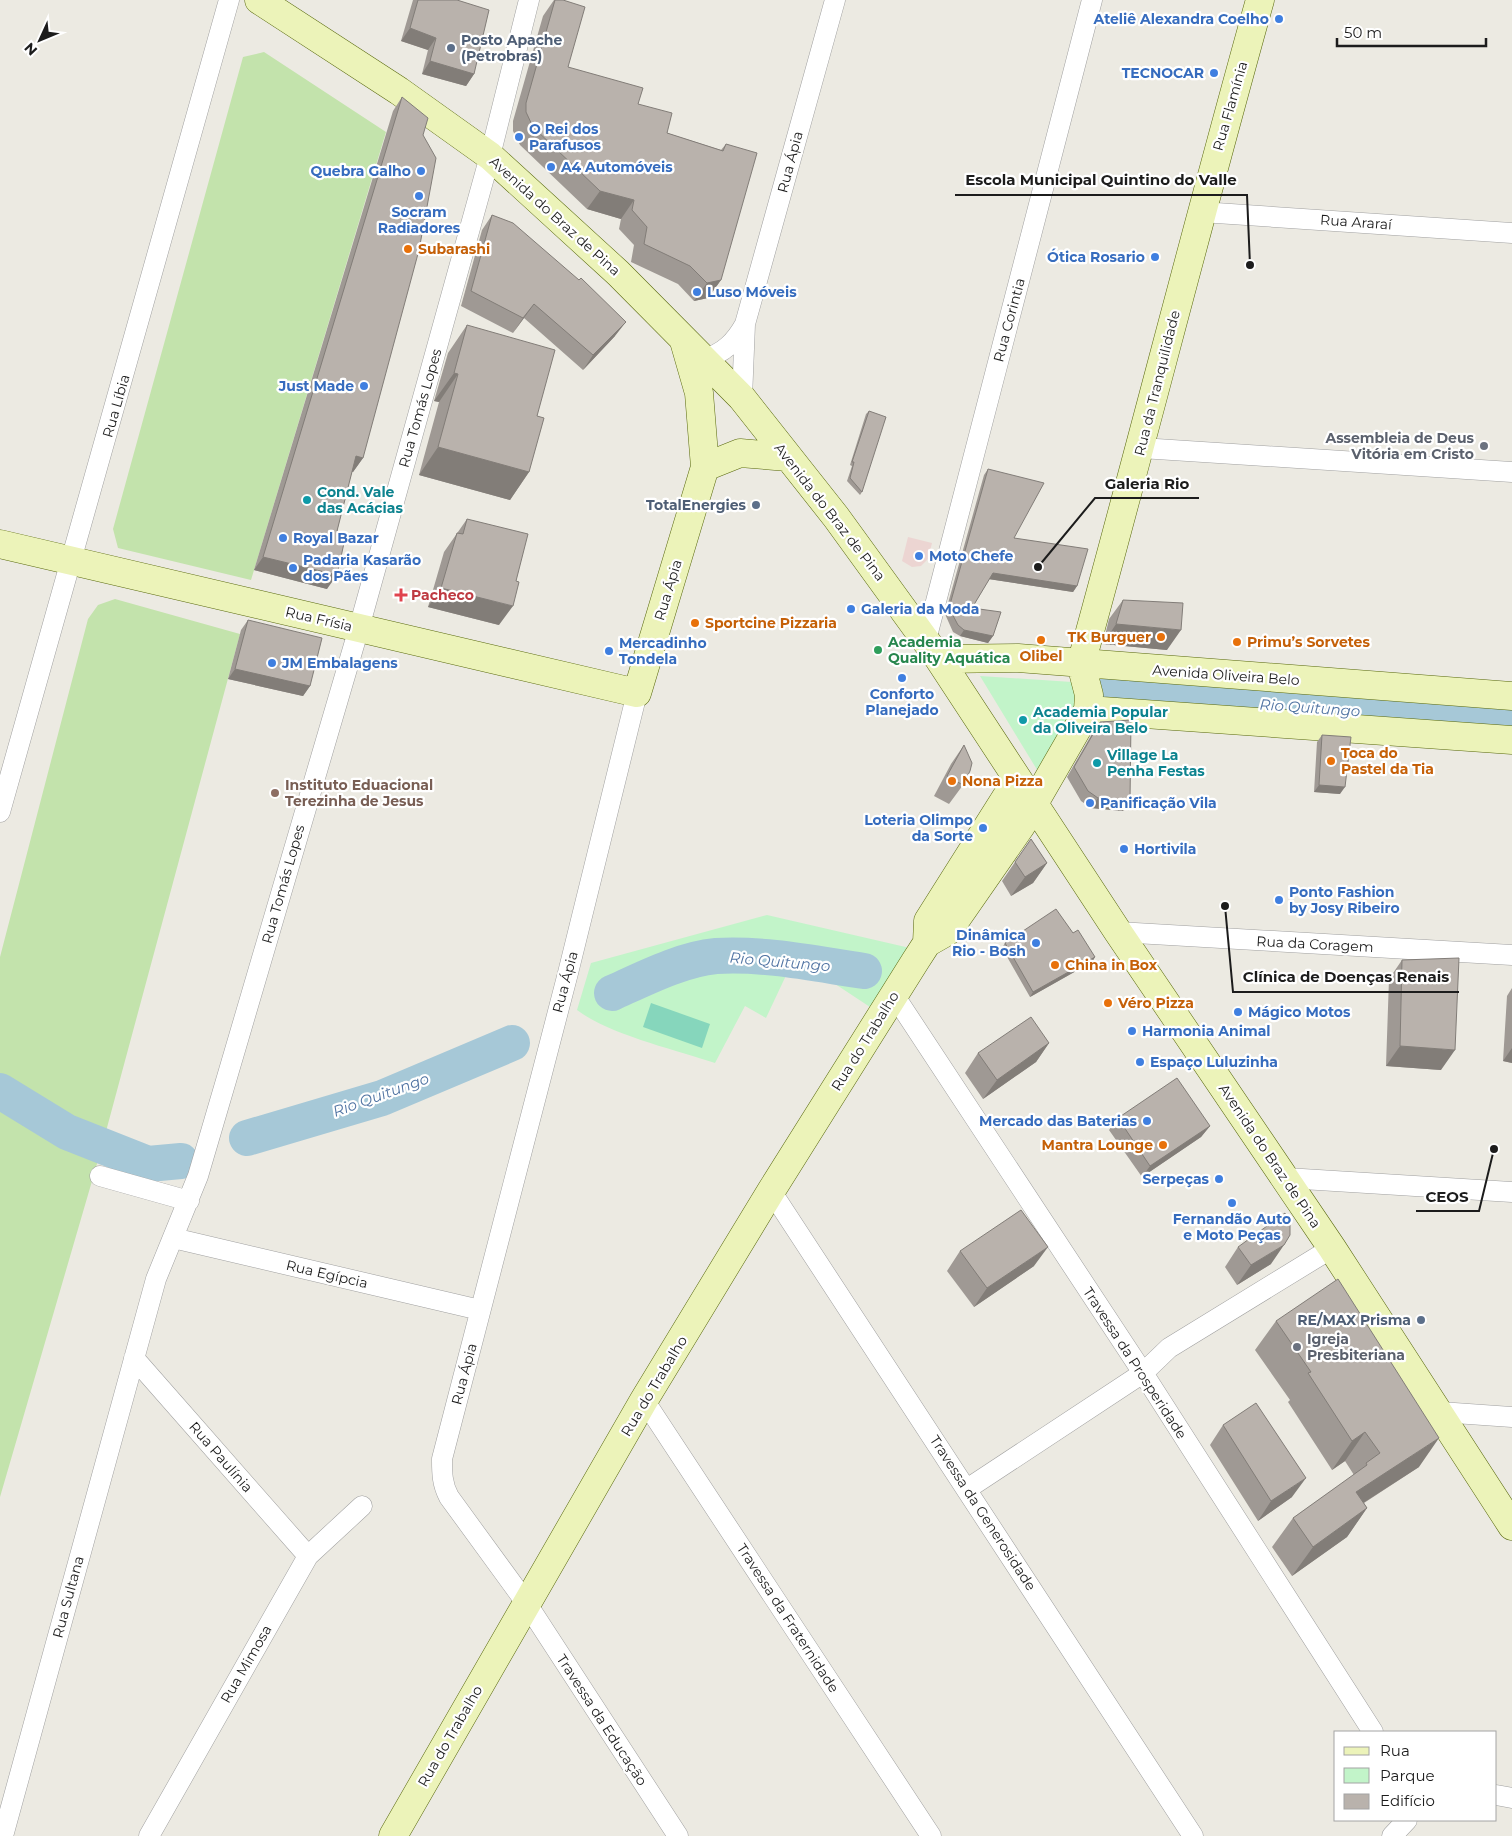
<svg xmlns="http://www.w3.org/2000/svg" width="1512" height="1836" viewBox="0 0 1512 1836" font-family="Montserrat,sans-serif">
<rect width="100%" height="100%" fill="#eceae2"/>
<path fill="#ecd5d2" d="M908,537L932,543L928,559L921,566L912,567L902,561Z"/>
<path fill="#c3e3ac" d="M264,52L386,132L251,580L118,548L113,529L243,57Z
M115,599L240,634L105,1135L0,1083V957L88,619L98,605Z
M0,1110L50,1139L99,1157L0,1497Z"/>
<path fill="#c2f4c9" d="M980,676L1072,682L1079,698L1039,773Z
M767,915L910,948L870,1007L814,970L790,967L766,1018L745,1006L715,1063C676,1050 608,1034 577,1010L591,963Z"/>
<path fill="#86d6bc" d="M651,1003L710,1024L702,1048L643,1027Z"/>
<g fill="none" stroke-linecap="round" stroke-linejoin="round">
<path stroke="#a6c8d7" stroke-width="36" d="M1108,693L1512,723
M612,993C643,979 682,959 716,956C765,953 816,964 864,971
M0,1091L67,1132L148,1164L181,1161
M247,1138L382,1098L512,1043"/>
<g stroke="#a0a0a0" stroke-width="21">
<path id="street" d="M1201,212L1512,233
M704,359C724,353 735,342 745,324
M742,398L745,324L835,0
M1141,448L1512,472
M926,640L1092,0
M637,693L568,973L442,1459C442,1473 442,1484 449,1497L527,1604L678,1836
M0,812L229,0
M1118,932L1512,955
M894,995L1143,1373L1373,1732
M100,1176L189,1201
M1286,1178L1512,1192
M771,1191L1193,1836
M173,1238L480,1310
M134,1358L308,1556
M644,1400L931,1836
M1440,1412L1512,1417
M967,1489L1143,1373L1169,1348L1332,1248
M1496,1795L1512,1798
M3,1836L156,1279L198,1176L359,628L490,156L529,0
M149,1836L308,1556L362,1506
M1392,1836L1407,1820"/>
</g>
<g stroke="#58680d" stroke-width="29">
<path id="secondary" d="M259,0L399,91L490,156L618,273L742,398L836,517L939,659L1118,932L1332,1248L1512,1526
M705,467L740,453L788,457
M0,544L637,693L705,467L699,393L684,341
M939,659L1018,658L1512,696
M1088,710L1512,740
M927,943L928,921L1017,780
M393,1836L644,1400L771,1191L916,960L927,943L948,931L1021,826L1088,710L1089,695L1081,664C1142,443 1198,221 1260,0"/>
</g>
<use href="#street" stroke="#fff" stroke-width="20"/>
<use href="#secondary" stroke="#ecf3b9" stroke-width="28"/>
</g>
<path fill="#9f9994" d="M413,0H457L474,74L466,86L422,74L428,50L401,41Z
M554,0H563L568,67L638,104L667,133L721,150L726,144L721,280L708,298L694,301L678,284L631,262L634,245L619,229L621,219L587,209L520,145L513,131V121L543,16Z
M402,97L423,135L363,458L353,472L352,471L337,531L327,589L254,570L393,111Z
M492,215L615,336L583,370L524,318L513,333L461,306L482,230Z
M467,325L537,416L529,472L510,500L419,475L439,402L434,401L448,353Z
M869,411L862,492L860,495L847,481L852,466L850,465L866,414Z
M988,469L1014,538L1077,586L1073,592L989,579L972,608L993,636L988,643L960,636L953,632L945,614L984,475Z
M467,519L499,625L428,607L444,552Z
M1123,600L1167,650L1103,644L1109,619Z
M248,620L310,686L303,696L228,679L241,630Z
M1100,722L1123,811L1091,808L1081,801L1067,777L1093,732Z
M1322,735L1340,794L1314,792L1317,742Z
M964,745L963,785L949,804L934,796L951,764Z
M1031,839L1047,863L1033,883L1011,896L1002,881Z
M1073,933L1095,957L1092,962L1030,997L1002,948L1005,943Z
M1402,960L1441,1070L1386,1066L1389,979Z
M1512,988V1063L1503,1061L1507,996Z
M1049,1043L1036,1062L983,1099L965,1073L978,1053Z
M1118,1118L1210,1126L1201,1137L1142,1177L1109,1130Z
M1238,1247L1271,1264L1237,1285L1225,1267Z
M960,1251L1034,1266L974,1307L947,1271Z
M1276,1321L1419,1467L1364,1503L1367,1508L1347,1537L1292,1576L1272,1547L1293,1518L1354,1475L1345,1461L1332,1470L1288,1402L1290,1400L1255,1350Z
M1223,1425L1292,1497L1258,1521L1210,1445Z"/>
<path fill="#827d78" d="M410,28L436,38L428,50L401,41Z
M430,61L474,74L466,86L422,74Z
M600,191L634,200L621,219L587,209Z
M721,280L708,298L694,301L707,283Z
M534,304L524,318L513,333L523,318Z
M626,322L615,336L583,370L593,355Z
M454,373L458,374L439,402L434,401Z
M438,447L529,472L510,500L419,475Z
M356,456L363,458L353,472L347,470Z
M263,557L337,575L327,589L254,570Z
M993,573L1077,586L1073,592L988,579Z
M441,588L513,606L499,625L428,607Z
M1116,624L1181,630L1167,650L1103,644Z
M964,630L993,636L988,643L960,636Z
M235,669L310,686L303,696L228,679Z
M1319,785L1345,787L1340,794L1314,792Z
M1098,798L1130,801L1123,811L1091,808Z
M1047,863L1033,883L1011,896L1025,877Z
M1095,957L1092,962L1030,997L1033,992Z
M1049,1043L1036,1062L983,1099L997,1080Z
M1400,1046L1455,1050L1441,1070L1386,1066Z
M1512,1048V1063L1503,1061Z
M1210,1126L1201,1137L1142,1177L1150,1166Z
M1284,1245L1271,1264L1237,1285L1251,1265Z
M1048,1247L1034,1266L974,1307L987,1288Z
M1365,1432L1345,1461L1332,1470L1352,1441Z
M1439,1438L1419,1467L1335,1521L1356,1492Z
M1306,1478L1292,1497L1258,1521L1271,1501Z
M1367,1508L1347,1537L1292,1576L1313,1547Z"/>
<path fill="#b9b2ac" stroke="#827d78" d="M418,0H457L489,10L474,74L430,61L436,38L410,28Z
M555,0H563L585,7L568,67L643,88L638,104L672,113L667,133L723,151L726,144L757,153L721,280L707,283L690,266L644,244L647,227L632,210L634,200L600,191L533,127L526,112V103Z
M402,97L428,118L423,135L436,158L419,250L363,458L356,456L337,531L346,534L337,575L263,557Z
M492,215L513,223L579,280L581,278L626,322L593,355L534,304L523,318L471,291Z
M467,325L555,350L537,416L544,418L529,472L438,447L458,374L454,373Z
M869,411L886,417L862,492L850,478L854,462H852Z
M988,469L1044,483L1014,538L1088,549L1077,586L993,573L972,608L1001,612L993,636L964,630L958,625L949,608Z
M467,519L528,534L516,581L519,582L513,606L441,588L457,533L463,534Z
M1123,600L1183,603L1181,630L1116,624Z
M248,620L322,638L310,686L235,669Z
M1131,720L1130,801L1098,798L1088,791L1074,767L1100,722Z
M1322,735L1351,737L1345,787L1319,785Z
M964,745L972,763L970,771L963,785L947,776Z
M1031,839L1047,863L1025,877L1015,862Z
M1056,909L1073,933L1078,930L1095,957L1033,992L1005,943Z
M1459,958L1455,1050L1400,1046L1402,960Z
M1031,1017L1049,1043L997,1080L978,1053Z
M1177,1078L1210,1126L1150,1166L1118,1118Z
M1021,1210L1048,1247L987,1288L960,1251Z
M1285,1213L1290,1225V1235L1284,1245L1251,1265L1238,1247Z
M1338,1279L1439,1438L1356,1492L1367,1508L1313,1547L1293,1518L1367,1465L1366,1463L1380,1453L1365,1432L1352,1441L1308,1373L1311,1372L1276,1321Z
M1256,1403L1306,1478L1271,1501L1223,1425Z"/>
<g fill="#3f7fe0" stroke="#fff" stroke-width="2">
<circle cx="1279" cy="19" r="5"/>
<circle cx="1214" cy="73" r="5"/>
<circle cx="519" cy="137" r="5"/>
<circle cx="551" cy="167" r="5"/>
<circle cx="421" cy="171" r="5"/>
<circle cx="419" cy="196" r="5"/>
<circle cx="1155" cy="257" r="5"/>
<circle cx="697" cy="292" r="5"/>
<circle cx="364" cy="386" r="5"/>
<circle cx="283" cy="538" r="5"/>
<circle cx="919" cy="556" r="5"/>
<circle cx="293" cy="568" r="5"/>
<circle cx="851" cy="609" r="5"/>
<circle cx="609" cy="651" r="5"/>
<circle cx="272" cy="663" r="5"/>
<circle cx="902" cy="678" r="5"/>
<circle cx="1090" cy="803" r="5"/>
<circle cx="983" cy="828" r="5"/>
<circle cx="1124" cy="849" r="5"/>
<circle cx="1279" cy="900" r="5"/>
<circle cx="1036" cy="943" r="5"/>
<circle cx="1238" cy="1012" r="5"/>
<circle cx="1132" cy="1031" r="5"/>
<circle cx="1140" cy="1062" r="5"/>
<circle cx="1147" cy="1121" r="5"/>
<circle cx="1219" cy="1179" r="5"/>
<circle cx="1232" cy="1203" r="5"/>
</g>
<g fill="#5c6f8a" stroke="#fff" stroke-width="2">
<circle cx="451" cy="48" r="5"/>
<circle cx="756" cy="505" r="5"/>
<circle cx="1421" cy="1320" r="5"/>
</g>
<g fill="#e8710a" stroke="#fff" stroke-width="2">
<circle cx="408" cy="249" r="5"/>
<circle cx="695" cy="623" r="5"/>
<circle cx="1161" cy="637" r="5"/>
<circle cx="1041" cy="640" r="5"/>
<circle cx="1237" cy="642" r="5"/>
<circle cx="1331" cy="761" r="5"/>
<circle cx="952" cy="781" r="5"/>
<circle cx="1055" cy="965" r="5"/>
<circle cx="1108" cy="1003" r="5"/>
<circle cx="1163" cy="1145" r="5"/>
</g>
<g fill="#6b7280" stroke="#fff" stroke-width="2">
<circle cx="1484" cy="446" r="5"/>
<circle cx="1297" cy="1347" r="5"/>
</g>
<g fill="#0f9aa8" stroke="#fff" stroke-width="2">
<circle cx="307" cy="500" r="5"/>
<circle cx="1023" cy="720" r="5"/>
<circle cx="1097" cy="763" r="5"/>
</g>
<path fill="#e0444e" stroke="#fff" stroke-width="2" d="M398.5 587.5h5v5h5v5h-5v5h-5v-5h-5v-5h5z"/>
<circle fill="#2e9e5b" stroke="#fff" stroke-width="2" cx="878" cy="650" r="5"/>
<circle fill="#8d6e63" stroke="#fff" stroke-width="2" cx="275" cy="793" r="5"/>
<g text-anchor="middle" stroke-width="4.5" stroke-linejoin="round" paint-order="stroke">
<g font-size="14" font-weight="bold" fill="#366cbe" stroke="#fff" text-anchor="start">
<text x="1269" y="24" text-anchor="end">Ateliê Alexandra Coelho</text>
<text x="1204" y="78" text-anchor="end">TECNOCAR</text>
<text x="529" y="134">O Rei dos<tspan x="529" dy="16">Parafusos</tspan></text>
<text x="561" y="172">A4 Automóveis</text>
<text x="411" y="176" text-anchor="end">Quebra Galho</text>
<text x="419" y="217" text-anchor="middle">Socram<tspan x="419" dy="16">Radiadores</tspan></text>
<text x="1145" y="262" text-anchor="end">Ótica Rosario</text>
<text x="707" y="297">Luso Móveis</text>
<text x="354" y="391" text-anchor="end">Just Made</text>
<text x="293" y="543">Royal Bazar</text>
<text x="929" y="561">Moto Chefe</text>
<text x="303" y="565">Padaria Kasarão<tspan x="303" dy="16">dos Pães</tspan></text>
<text x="861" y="614">Galeria da Moda</text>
<text x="619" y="648">Mercadinho<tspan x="619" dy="16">Tondela</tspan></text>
<text x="282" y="668">JM Embalagens</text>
<text x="902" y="699" text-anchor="middle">Conforto<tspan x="902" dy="16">Planejado</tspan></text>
<text x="1100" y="808">Panificação Vila</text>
<text x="973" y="825" text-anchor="end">Loteria Olimpo<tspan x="973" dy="16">da Sorte</tspan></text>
<text x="1134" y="854">Hortivila</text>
<text x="1289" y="897">Ponto Fashion<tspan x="1289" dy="16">by Josy Ribeiro</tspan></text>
<text x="1026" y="940" text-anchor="end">Dinâmica<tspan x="1026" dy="16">Rio - Bosh</tspan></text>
<text x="1248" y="1017">Mágico Motos</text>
<text x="1142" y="1036">Harmonia Animal</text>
<text x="1150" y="1067">Espaço Luluzinha</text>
<text x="1137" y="1126" text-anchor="end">Mercado das Baterias</text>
<text x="1209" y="1184" text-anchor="end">Serpeças</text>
<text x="1232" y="1224" text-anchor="middle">Fernandão Auto<tspan x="1232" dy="16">e Moto Peças</tspan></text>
</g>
<g font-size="14" font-weight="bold" fill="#4e5e75" stroke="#fff" text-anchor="end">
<text x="461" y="45" text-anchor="start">Posto Apache<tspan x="461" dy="16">(Petrobras)</tspan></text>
<text x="746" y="510">TotalEnergies</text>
<text x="1411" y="1325">RE/MAX Prisma</text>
</g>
<g font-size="14" fill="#1c1c1c" stroke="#fff">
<text transform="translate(1230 106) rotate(-74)" y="5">Rua Flamínia</text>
<text transform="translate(790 162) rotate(-75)" y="5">Rua Ápia</text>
<text transform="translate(555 216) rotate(42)" y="5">Avenida do Braz de Pina</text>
<text transform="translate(1356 222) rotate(4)" y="5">Rua Araraí</text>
<text transform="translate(1009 320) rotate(-75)" y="5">Rua Corintia</text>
<text transform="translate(1157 383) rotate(-76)" y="5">Rua da Tranquilidade</text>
<text transform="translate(116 406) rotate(-74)" y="5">Rua Líbia</text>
<text transform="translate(420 408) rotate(-74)" y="5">Rua Tomás Lopes</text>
<text transform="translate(830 512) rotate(52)" y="5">Avenida do Braz de Pina</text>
<text transform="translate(668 590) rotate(-73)" y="5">Rua Ápia</text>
<text transform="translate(319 619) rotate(13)" y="5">Rua Frísia</text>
<text transform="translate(1226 675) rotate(4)" y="5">Avenida Oliveira Belo</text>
<text transform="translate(283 884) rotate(-74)" y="5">Rua Tomás Lopes</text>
<text transform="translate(1315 944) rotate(3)" y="5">Rua da Coragem</text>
<text transform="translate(565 982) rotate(-75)" y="5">Rua Ápia</text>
<text transform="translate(865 1041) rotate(-58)" y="5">Rua do Trabalho</text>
<text transform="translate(1270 1156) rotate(56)" y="5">Avenida do Braz de Pina</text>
<text transform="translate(327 1274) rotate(13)" y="5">Rua Egípcia</text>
<text transform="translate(1135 1363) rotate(57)" y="5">Travessa da Prosperidade</text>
<text transform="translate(464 1374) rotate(-75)" y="5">Rua Ápia</text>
<text transform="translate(654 1386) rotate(-59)" y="5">Rua do Trabalho</text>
<text transform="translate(221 1457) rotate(49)" y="5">Rua Paulínia</text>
<text transform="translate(983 1513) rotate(57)" y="5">Travessa da Generosidade</text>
<text transform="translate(68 1597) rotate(-75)" y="5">Rua Sultana</text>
<text transform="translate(788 1618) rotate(57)" y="5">Travessa da Fraternidade</text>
<text transform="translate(246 1664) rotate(-60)" y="5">Rua Mimosa</text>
<text transform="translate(602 1720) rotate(57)" y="5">Travessa da Educação</text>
<text transform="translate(450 1736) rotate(-60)" y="5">Rua do Trabalho</text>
</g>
<g font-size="14" font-weight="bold" fill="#c56008" stroke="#fff" text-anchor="start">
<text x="418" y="254">Subarashi</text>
<text x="705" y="628">Sportcine Pizzaria</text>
<text x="1151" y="642" text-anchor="end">TK Burguer</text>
<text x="1247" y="647">Primu’s Sorvetes</text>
<text x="1041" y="661" text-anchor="middle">Olibel</text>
<text x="1341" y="758">Toca do<tspan x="1341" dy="16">Pastel da Tia</tspan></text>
<text x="962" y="786">Nona Pizza</text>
<text x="1065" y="970">China in Box</text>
<text x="1118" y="1008">Véro Pizza</text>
<text x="1153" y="1150" text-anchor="end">Mantra Lounge</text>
</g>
<g font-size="14" font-weight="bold" fill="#5b616d" stroke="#fff" text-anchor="end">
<text x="1474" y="443">Assembleia de Deus<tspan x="1474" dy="16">Vitória em Cristo</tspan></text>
<text x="1307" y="1344" text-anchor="start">Igreja<tspan x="1307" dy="16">Presbiteriana</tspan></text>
</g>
<g font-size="14" font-weight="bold" fill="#0d838f" stroke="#fff" text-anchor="start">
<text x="317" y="497">Cond. Vale<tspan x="317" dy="16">das Acácias</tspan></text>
<text x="1033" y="717">Academia Popular<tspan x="1033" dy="16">da Oliveira Belo</tspan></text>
<text x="1107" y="760">Village La<tspan x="1107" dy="16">Penha Festas</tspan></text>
</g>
<g font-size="14" font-weight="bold" fill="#be3a42" stroke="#fff" text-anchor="start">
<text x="411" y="600">Pacheco</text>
</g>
<g font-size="14" font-weight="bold" fill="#27864d" stroke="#fff" text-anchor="start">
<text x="888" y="647">Academia<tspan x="888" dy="16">Quality Aquática</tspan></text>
</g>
<g font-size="14" font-weight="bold" fill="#785e54" stroke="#fff" text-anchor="start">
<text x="285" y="790">Instituto Eduacional<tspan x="285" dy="16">Terezinha de Jesus</tspan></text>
</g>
<g font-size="15" font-style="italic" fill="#5174a3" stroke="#fff">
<text transform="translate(1310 708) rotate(4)" y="5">Rio Quitungo</text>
<text transform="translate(780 962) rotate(5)" y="5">Rio Quitungo</text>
<text transform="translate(381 1095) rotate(-20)" y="5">Rio Quitungo</text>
</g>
</g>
<path fill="none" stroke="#1c1c1c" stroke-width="2" d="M1250 265L1247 195H955M1038 567L1095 498H1199M1225 906L1233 992H1459M1494 1149L1479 1211H1416"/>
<g fill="#1c1c1c" stroke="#fff" stroke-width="2">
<circle cx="1250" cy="265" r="5"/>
<circle cx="1038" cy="567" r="5"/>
<circle cx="1225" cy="906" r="5"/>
<circle cx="1494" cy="1149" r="5"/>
</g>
<g font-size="15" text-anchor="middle" font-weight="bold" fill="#1c1c1c" stroke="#fff" stroke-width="4.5" stroke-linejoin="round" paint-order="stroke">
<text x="1101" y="185">Escola Municipal Quintino do Valle</text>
<text x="1147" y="489">Galeria Rio</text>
<text x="1346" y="982">Clínica de Doenças Renais</text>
<text x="1447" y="1202">CEOS</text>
</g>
<rect x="1334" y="1731" width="162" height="90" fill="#ffffff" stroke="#a4a4a4"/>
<rect x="1344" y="1747" width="25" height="8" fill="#ecf3b9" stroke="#a4a4a4"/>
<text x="1380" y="1756" font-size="15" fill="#1c1c1c">Rua</text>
<rect x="1344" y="1768" width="25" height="15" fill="#c2f4c9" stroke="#a4a4a4"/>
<text x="1380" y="1781" font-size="15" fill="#1c1c1c">Parque</text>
<rect x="1344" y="1794" width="25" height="15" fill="#b9b2ac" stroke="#a4a4a4"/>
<text x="1380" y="1806" font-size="15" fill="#1c1c1c">Edifício</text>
<g transform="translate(40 40) rotate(226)" stroke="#ffffff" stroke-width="4" paint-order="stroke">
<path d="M0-4L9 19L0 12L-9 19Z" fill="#1c1c1c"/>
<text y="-8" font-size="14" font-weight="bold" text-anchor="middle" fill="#1c1c1c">N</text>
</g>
<path d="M1337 38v8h149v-8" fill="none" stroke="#1c1c1c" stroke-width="2.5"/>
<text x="1344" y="38" font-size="15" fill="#1c1c1c" stroke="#ffffff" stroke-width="4" paint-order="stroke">50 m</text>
</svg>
